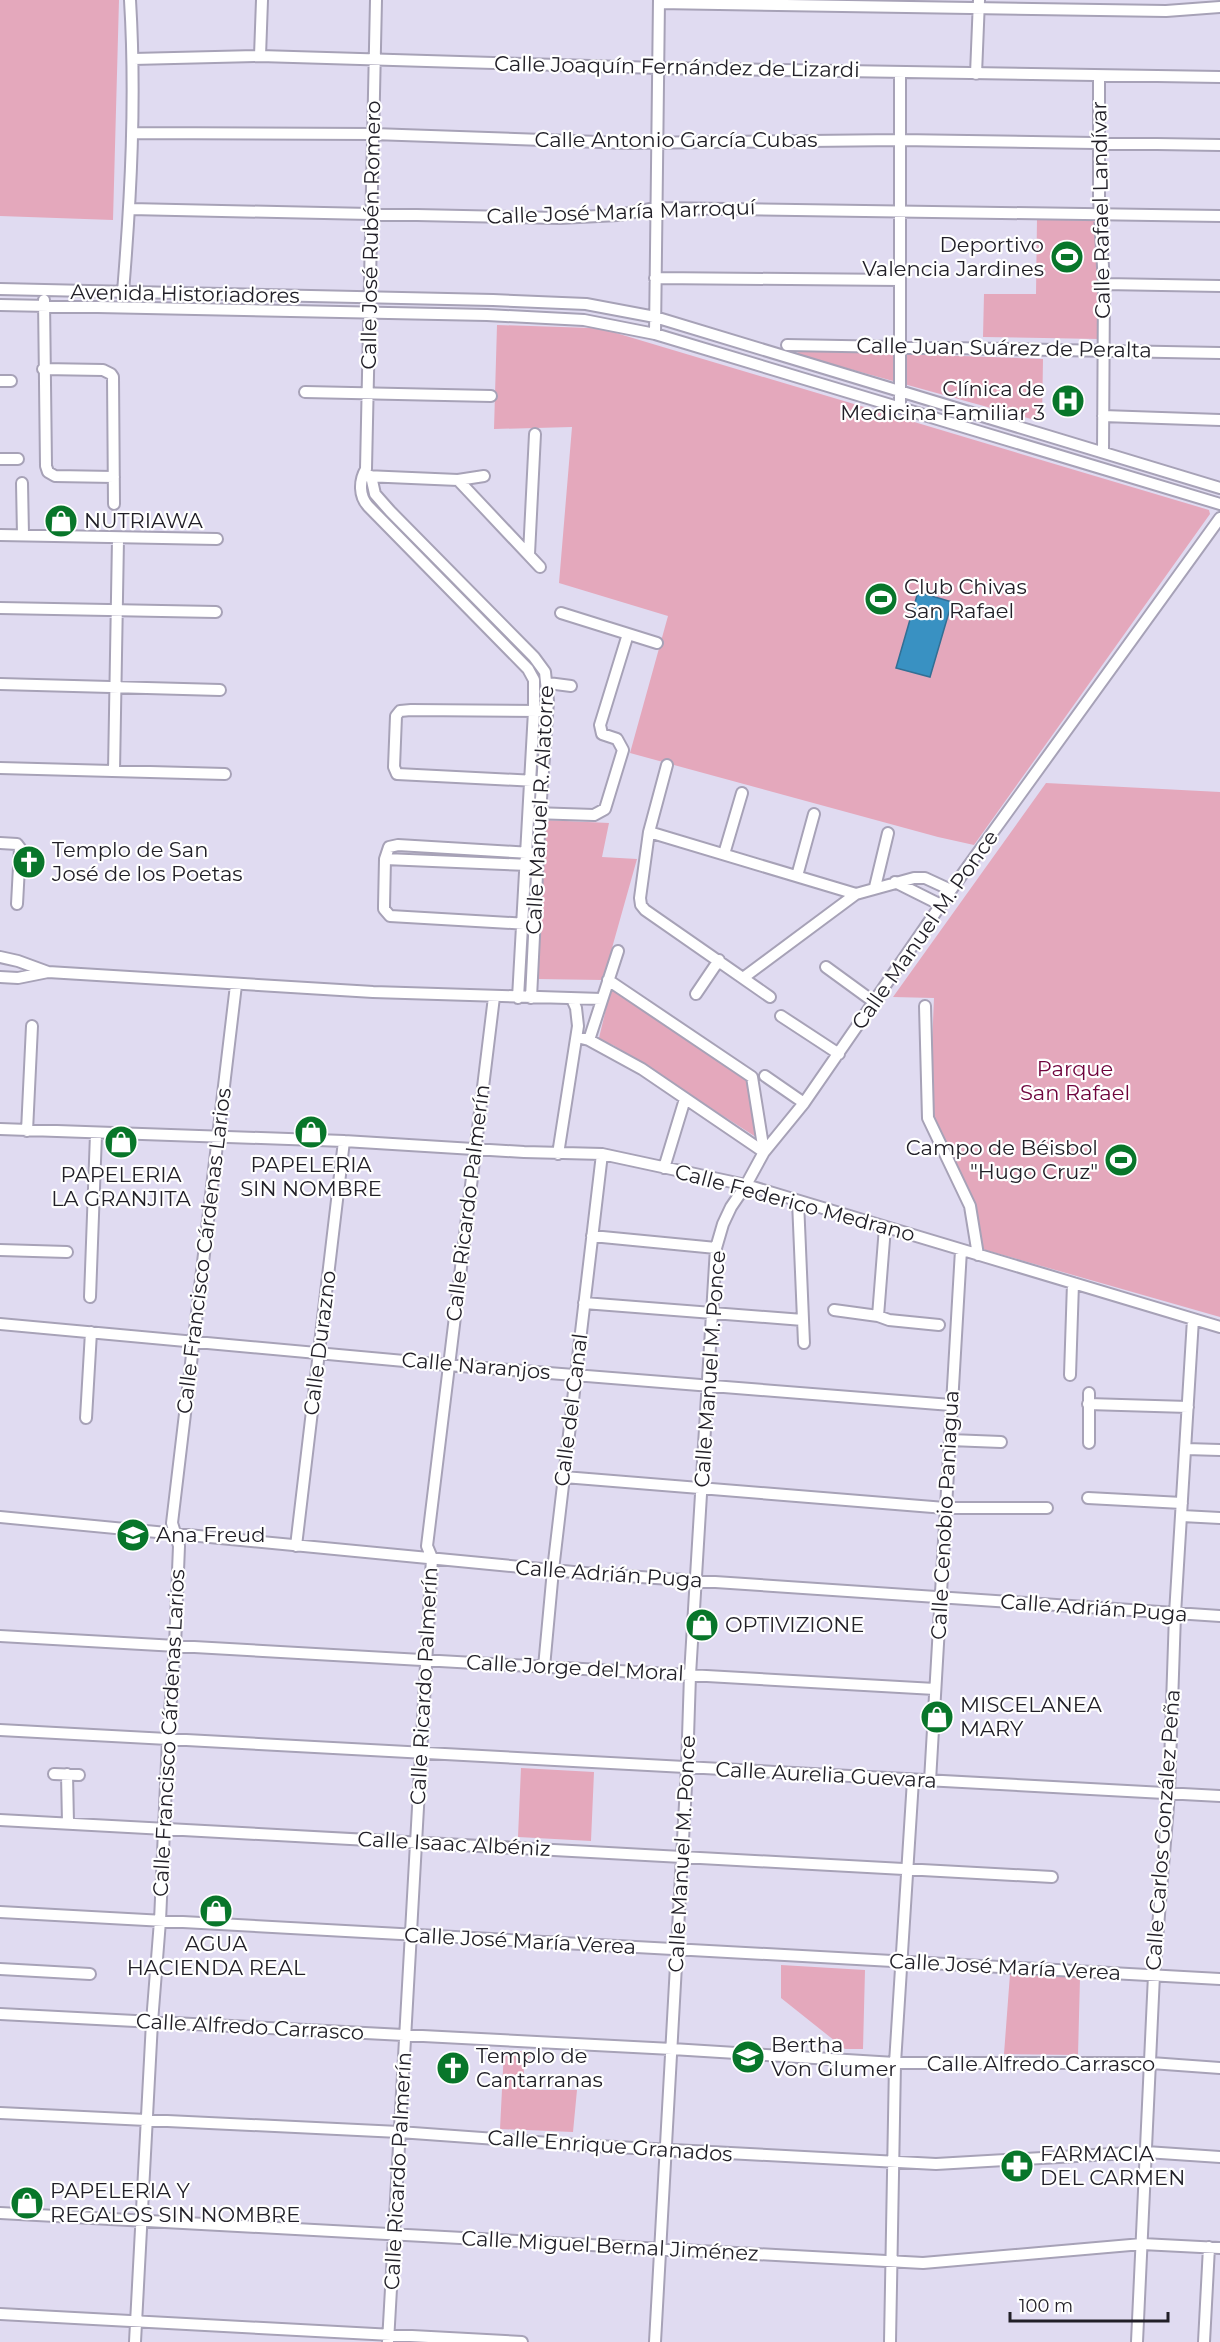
<svg xmlns="http://www.w3.org/2000/svg" width="1220" height="2342" viewBox="0 0 1220 2342" font-family="Montserrat,sans-serif">
<rect width="100%" height="100%" fill="#e0dbf1"/>
<path fill="#e4a8bc" d="M0,0H119L113,220L0,216Z
M1037,219L1097,221L1099,339L983,337L984,294H1036Z
M497,325L591,328L606,330L1209,510L1210,514L974,845L938,837L630,753L668,616L559,583L572,427L494,429Z
M808,347L893,351V381L795,354Z
M906,354L1043,359L1042,422L904,384Z
M1046,783L1220,792V1317L982,1249L933,1123L930,1094L934,998L893,997Z
M544,820L609,823L602,857L637,859L603,980L537,979Z
M611,988L749,1079L759,1139L613,1045L598,1042Z
M521,1768L594,1772L591,1841L518,1837Z
M781,1965L865,1970L863,2049H845L781,1998Z
M1010,1974L1080,1978L1078,2055L1004,2054Z
M504,2050L535,2052C524,2062 522,2069 525,2083L536,2090H577L573,2132L500,2129Z"/>
<path fill="#3991c2" stroke="#326f94" stroke-width="1.5" d="M918,592L952,602L930,677L896,668Z"/>
<g fill="none" stroke-linecap="round" stroke-linejoin="round">
<g stroke="#a7a2b7" stroke-width="14">
<path id="minor" d="M376,0L366,469C359,481 359,496 368,506L528,669L534,680V711L518,998
M659,3L1166,11L1220,7
M260,56L262,0
M133,59L260,56L658,68L1220,77
M976,74L979,0
M1099,76V198L1104,284L1103,452
M132,133L373,134L627,143L900,140L1220,145
M130,209L560,218L618,215L656,208L1220,216
M655,278L900,280
M1104,284L1220,286
M0,289L493,300L586,304L655,317L1220,488
M123,292C131,195 136,98 130,0
M44,300L46,466L48,472L55,476L114,477
M0,305L487,315L584,320L655,334L1220,504
M655,334L659,0
M787,345L1220,353
M43,369L103,370L111,374L113,377L114,504
M0,381H11
M305,392L491,396
M900,408V72
M1103,416L1220,420
M0,459H18
M365,476L458,480L484,476
M371,476L375,494L390,511L534,657L545,672L548,701L540,813L531,998
M458,480L540,567
M22,483L23,535
M0,535L217,539
M529,554L535,434
M0,608L216,612
M561,613L657,643
M548,683L571,686
M0,684L220,690
M667,765L649,832L640,898L641,905L645,910L770,997
M0,768L225,774
M114,771L118,539
M536,781L397,774L394,767L396,716L400,711L411,710L540,711
M533,813L594,815L605,809L623,750L617,739L602,734L600,725L628,634
M649,832L856,894
M0,843L17,844L20,848L17,904
M724,854L742,793
M385,859L529,865
M797,876L814,814
M895,882L941,905
M875,887L888,833
M528,924L390,916L384,909V906L385,859L389,847L398,845L531,853
M0,957L18,961L48,972
M826,967L874,1002
M0,977L18,978L48,972L373,992L602,999
M743,978L856,894L914,878H925L951,890
M608,980L752,1077L764,1152
M696,994L719,960
M925,1006L928,1118L970,1206L978,1255
M781,1016L839,1054
M577,1037L589,1040L642,1069L764,1152
M589,1040L618,951
M765,1076L804,1103
M0,1129L344,1141L524,1152L602,1154L746,1185L1220,1327
M27,1131L32,1026
M558,1154L578,1026L576,1008L572,999
M664,1168L685,1099
M798,1201L804,1343
M592,1236L716,1248
M0,1250L67,1252
M90,1297L96,1134
M584,1303L803,1320
M834,1310L878,1316L889,1320L939,1325
M878,1316L885,1227
M0,1324L448,1365L951,1405
M1070,1375L1073,1283
M1088,1404L1188,1407
M86,1418L91,1332
M950,1440L1001,1442
M1089,1443V1393
M1186,1449L1220,1450
M564,1477L945,1508H1047
M1088,1498L1182,1503
M1182,1516L1220,1518
M0,1517L595,1574L1220,1616
M296,1546L344,1141
M0,1636L935,1689
M544,1667L553,1570L602,1154
M0,1730L1220,1796
M54,1774L79,1775
M67,1774L68,1823
M930,1781L961,1250
M0,1820L1052,1877
M0,1912L1220,1979
M0,1969L90,1974
M0,2014L672,2049L895,2063H1151L1220,2068
M0,2113L399,2132L578,2145L936,2164L1146,2152L1220,2157
M0,2213L923,2263L1142,2244L1220,2248
M0,2314L522,2342
M135,2342L152,2022L160,1921L168,1739L175,1646L179,1546L172,1523L236,985
M388,2342L432,1558L427,1546L494,997
M655,2342L687,1768L690,1675L716,1248L723,1224L731,1207L746,1185L764,1152L804,1103L951,890L1220,518
M890,2342L895,2063L913,1780
M1137,2342L1154,1975L1169,1794L1175,1614L1193,1319
M1204,2342L1209,2247"/>
</g>
<use href="#minor" stroke="#fff" stroke-width="10"/>
</g>
<defs>
<g id="stadium-disc" transform="scale(1.725)"><circle r="9.5" fill="#08762a" stroke="#fff"/><path d="M0-5a6.5 5 0 1 0 0 10a6.5 5 0 1 0 0-10ZM-3.5-1.8h7v3.6h-7Z" fill="#fff"/></g>
<g id="hospital-disc" transform="scale(1.725)"><circle r="9.5" fill="#08762a" stroke="#fff"/><path d="M-5-5h3v3.5h4V-5h3V5h-3V1.5h-4V5h-3Z" fill="#fff"/></g>
<g id="shop-disc" transform="scale(1.725)"><circle r="9.5" fill="#08762a" stroke="#fff"/><path d="M-5-2.5h2.3a2.7 3.5 0 0 1 5.4 0H5L5.5 6h-11ZM-1.5-2.5h3a1.5 2.3 0 0 0-3 0Z" fill="#fff"/></g>
<g id="church-disc" transform="scale(1.725)"><circle r="9.5" fill="#08762a" stroke="#fff"/><path d="M-1.2-6h2.4v3.5h3.3v2.4h-3.3V6h-2.4V-.1h-3.3v-2.4h3.3Z" fill="#fff"/></g>
<g id="school-disc" transform="scale(1.725)"><circle r="9.5" fill="#08762a" stroke="#fff"/><path d="M0-5L7-2L0 1L-7-2ZM-4 1L0 2.5L4 1V4Q0 6-4 4Z" fill="#fff"/></g>
<g id="pharmacy-disc" transform="scale(1.725)"><circle r="9.5" fill="#08762a" stroke="#fff"/><path d="M-2-6h4v4h4v4h-4v4h-4v-4h-4v-4h4Z" fill="#fff"/></g>
</defs>
<g fill-rule="evenodd">
<use href="#stadium-disc" x="1067" y="257"/>
<use href="#hospital-disc" x="1068" y="401"/>
<use href="#shop-disc" x="61" y="521"/>
<use href="#stadium-disc" x="881" y="599"/>
<use href="#church-disc" x="29" y="862"/>
<use href="#shop-disc" x="311" y="1132"/>
<use href="#shop-disc" x="121" y="1142"/>
<use href="#stadium-disc" x="1121" y="1160"/>
<use href="#school-disc" x="133" y="1535"/>
<use href="#shop-disc" x="702" y="1625"/>
<use href="#shop-disc" x="937" y="1717"/>
<use href="#shop-disc" x="216" y="1911"/>
<use href="#school-disc" x="748" y="2057"/>
<use href="#church-disc" x="453" y="2068"/>
<use href="#pharmacy-disc" x="1017" y="2166"/>
<use href="#shop-disc" x="27" y="2203"/>
</g>
<g text-anchor="middle" stroke-width="4.5" stroke-linejoin="round" paint-order="stroke">
<g font-size="21" fill="#222028" stroke="#fff">
<text transform="translate(677 67) rotate(1)" y="7">Calle Joaquín Fernández de Lizardi</text>
<text x="676" y="147">Calle Antonio García Cubas</text>
<text transform="translate(1101 210) rotate(-91)" y="7">Calle Rafael Landívar</text>
<text transform="translate(621 212) rotate(-2)" y="7">Calle José María Marroquí</text>
<text transform="translate(371 235) rotate(-89)" y="7">Calle José Rubén Romero</text>
<text transform="translate(185 294) rotate(1)" y="7">Avenida Historiadores</text>
<text transform="translate(1004 348) rotate(1)" y="7">Calle Juan Suárez de Peralta</text>
<text transform="translate(540 810) rotate(-87)" y="7">Calle Manuel R. Alatorre</text>
<text transform="translate(925 930) rotate(-55)" y="7">Calle Manuel M. Ponce</text>
<text transform="translate(468 1203) rotate(-83)" y="7">Calle Ricardo Palmerín</text>
<text transform="translate(795 1203) rotate(15)" y="7">Calle Federico Medrano</text>
<text transform="translate(204 1251) rotate(-83)" y="7">Calle Francisco Cárdenas Larios</text>
<text transform="translate(320 1343) rotate(-83)" y="7">Calle Durazno</text>
<text transform="translate(476 1366) rotate(5)" y="7">Calle Naranjos</text>
<text transform="translate(710 1369) rotate(-86)" y="7">Calle Manuel M. Ponce</text>
<text transform="translate(571 1410) rotate(-83)" y="7">Calle del Canal</text>
<text transform="translate(945 1515) rotate(-87)" y="7">Calle Cenobio Paniagua</text>
<text transform="translate(609 1574) rotate(4)" y="7">Calle Adrián Puga</text>
<text transform="translate(1094 1608) rotate(4)" y="7">Calle Adrián Puga</text>
<text transform="translate(575 1668) rotate(3)" y="7">Calle Jorge del Moral</text>
<text transform="translate(424 1686) rotate(-87)" y="7">Calle Ricardo Palmerín</text>
<text transform="translate(169 1733) rotate(-87)" y="7">Calle Francisco Cárdenas Larios</text>
<text transform="translate(826 1775) rotate(3)" y="7">Calle Aurelia Guevara</text>
<text transform="translate(1163 1830) rotate(-86)" y="7">Calle Carlos González Peña</text>
<text transform="translate(454 1844) rotate(3)" y="7">Calle Isaac Albéniz</text>
<text transform="translate(682 1854) rotate(-87)" y="7">Calle Manuel M. Ponce</text>
<text transform="translate(520 1941) rotate(3)" y="7">Calle José María Verea</text>
<text transform="translate(1005 1967) rotate(3)" y="7">Calle José María Verea</text>
<text transform="translate(250 2027) rotate(3)" y="7">Calle Alfredo Carrasco</text>
<text x="1041" y="2071">Calle Alfredo Carrasco</text>
<text transform="translate(610 2146) rotate(4)" y="7">Calle Enrique Granados</text>
<text transform="translate(398 2171) rotate(-87)" y="7">Calle Ricardo Palmerín</text>
<text transform="translate(610 2246) rotate(3)" y="7">Calle Miguel Bernal Jiménez</text>
</g>
<g font-size="21" fill="#222028" stroke="#fff" text-anchor="start">
<text x="1044" y="252" text-anchor="end">Deportivo<tspan x="1044" dy="24">Valencia Jardines</tspan></text>
<text x="1045" y="396" text-anchor="end">Clínica de<tspan x="1045" dy="24">Medicina Familiar 3</tspan></text>
<text x="84" y="528">NUTRIAWA</text>
<text x="904" y="594">Club Chivas<tspan x="904" dy="24">San Rafael</tspan></text>
<text x="52" y="857">Templo de San<tspan x="52" dy="24">José de los Poetas</tspan></text>
<text x="1098" y="1155" text-anchor="end">Campo de Béisbol<tspan x="1098" dy="24">"Hugo Cruz"</tspan></text>
<text x="311" y="1172" text-anchor="middle">PAPELERIA<tspan x="311" dy="24">SIN NOMBRE</tspan></text>
<text x="121" y="1182" text-anchor="middle">PAPELERIA<tspan x="121" dy="24">LA GRANJITA</tspan></text>
<text x="156" y="1542">Ana Freud</text>
<text x="725" y="1632">OPTIVIZIONE</text>
<text x="960" y="1712">MISCELANEA<tspan x="960" dy="24">MARY</tspan></text>
<text x="216" y="1951" text-anchor="middle">AGUA<tspan x="216" dy="24">HACIENDA REAL</tspan></text>
<text x="771" y="2052">Bertha<tspan x="771" dy="24">Von Glumer</tspan></text>
<text x="476" y="2063">Templo de<tspan x="476" dy="24">Cantarranas</tspan></text>
<text x="1040" y="2161">FARMACIA<tspan x="1040" dy="24">DEL CARMEN</tspan></text>
<text x="50" y="2198">PAPELERIA Y<tspan x="50" dy="24">REGALOS SIN NOMBRE</tspan></text>
</g>
<g font-size="21" fill="#6e033c" stroke="#fff">
<text x="1075" y="1076">Parque<tspan x="1075" dy="24">San Rafael</tspan></text>
</g>
</g>
<path d="M1010 2312v9h158v-9" fill="none" stroke="#222028" stroke-width="3"/>
<text x="1019" y="2312" font-size="18" fill="#222028" stroke="#ffffff" stroke-width="4.5" paint-order="stroke">100 m</text>
</svg>
